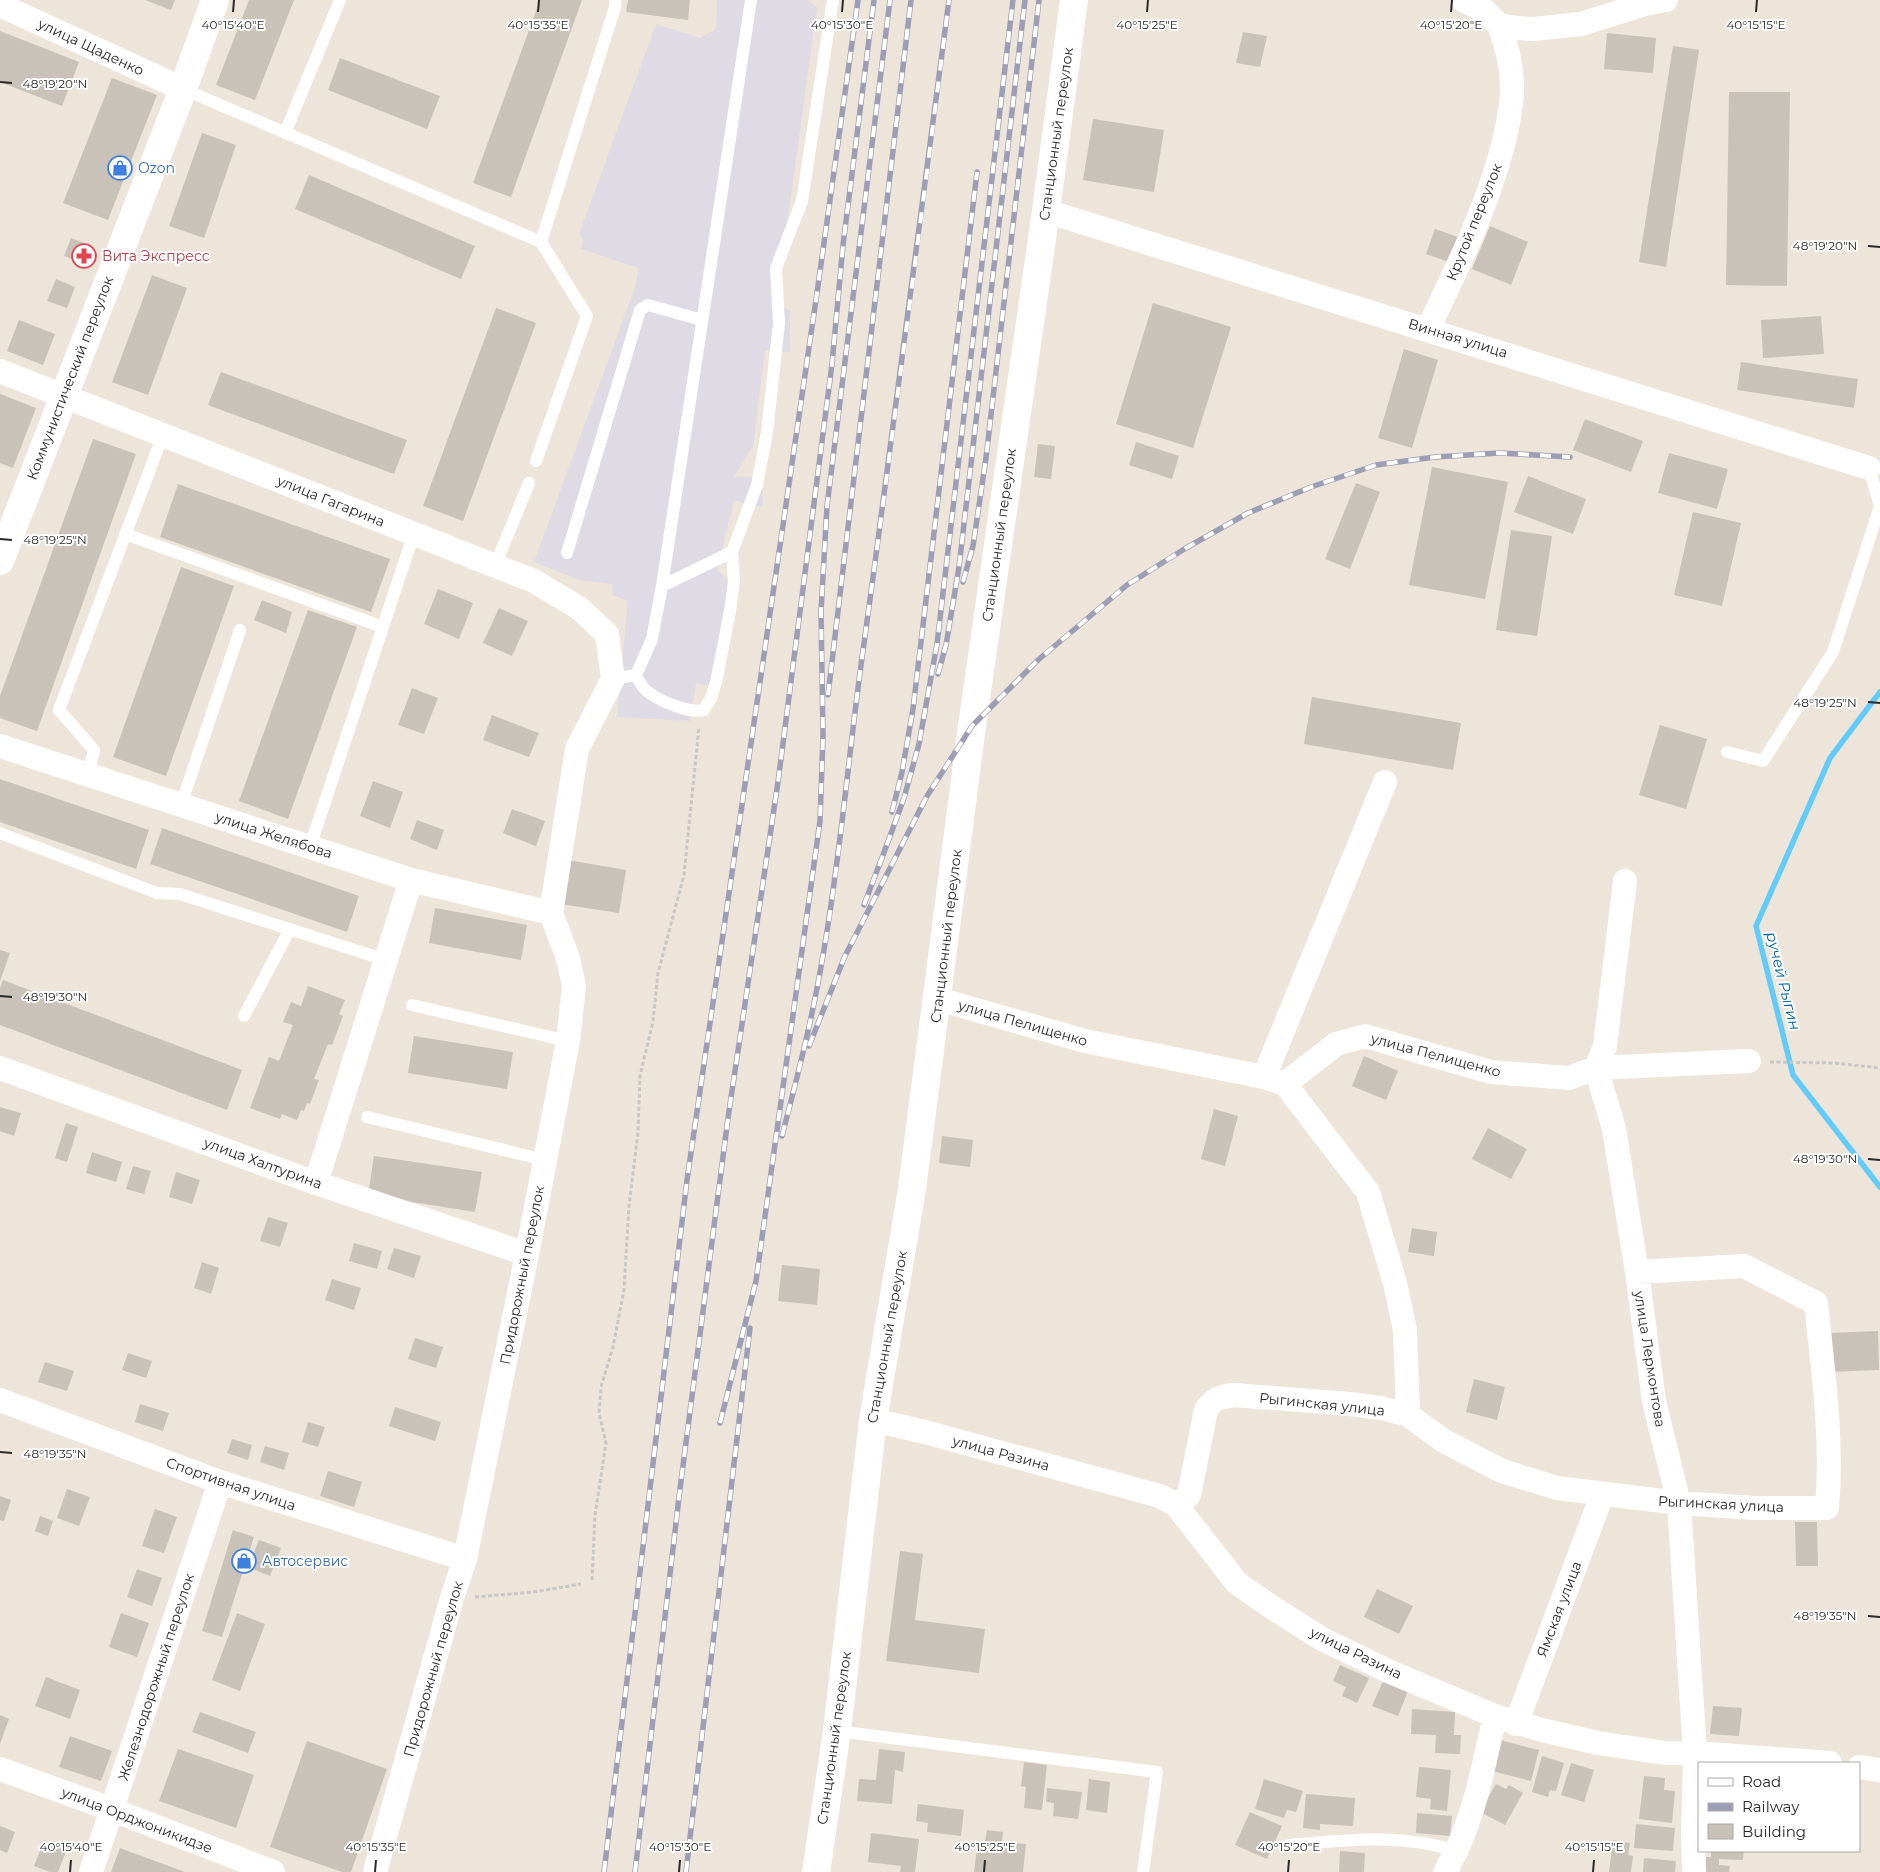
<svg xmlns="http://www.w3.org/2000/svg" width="1880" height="1872" viewBox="0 0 1880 1872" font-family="Montserrat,sans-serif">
<rect width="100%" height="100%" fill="#ede5d9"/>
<path fill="#dedbe4" d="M717,0H807L817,7L776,305L790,310V352L765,350L753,446L734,477H762L763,507L734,501L717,570L736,587L711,686L696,683L690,721L617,717L628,601L613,595L612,584L579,580L534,562L634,290L639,268L581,249L583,240L579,234L656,24L700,38L716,29Z"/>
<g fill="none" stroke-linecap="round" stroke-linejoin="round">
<path stroke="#62cbf9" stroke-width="5.5" d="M1880,692L1830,758L1756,926L1793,1075L1880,1187"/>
</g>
<path fill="#c8c2b9" d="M145,0H175L171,10Z
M249,0H294L255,100L216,85Z
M540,0H582L511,197L473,183Z
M628,0H690L688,20L626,12Z
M0,31L79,62L62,106L0,82Z
M1243,32L1267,36L1260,67L1236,63Z
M1607,33L1656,38L1653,73L1604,69Z
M1673,46L1699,50L1666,267L1639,262Z
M340,58L440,96L427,129L328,90Z
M112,78L157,95L108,220L63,203Z
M1729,92H1790L1787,286L1726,285Z
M1093,119L1164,130L1154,192L1083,180Z
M202,133L236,145L204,238L169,226Z
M309,175L475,246L461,279L295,209Z
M1490,226L1528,242L1511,285L1472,269Z
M1435,229L1458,237L1449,262L1426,254Z
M71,238L92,246L85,264L64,256Z
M152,275L187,288L148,395L112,382Z
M56,279L75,287L67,308L47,301Z
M1153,303L1231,327L1193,448L1116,424Z
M496,308L536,323L463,521L423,506Z
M1821,316L1824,354L1763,358L1761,320Z
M19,320L55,334L43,365L7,351Z
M1404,349L1438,360L1412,448L1378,438Z
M1741,362L1858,379L1854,408L1737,390Z
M221,372L407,440L394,474L208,405Z
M0,394L36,408L13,468L0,463Z
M1585,419L1643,441L1631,472L1573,450Z
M93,439L136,454L37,731L0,718V696Z
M1136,442L1179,456L1172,479L1129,465Z
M1038,444L1055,446L1051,479L1034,477Z
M1669,453L1728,469L1717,509L1658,493Z
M1432,467L1508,482L1485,599L1409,585Z
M1528,476L1586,499L1573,534L1514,512Z
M1356,483L1380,492L1350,569L1325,559Z
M178,484L390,559L371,612L160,537Z
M1693,512L1741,523L1722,606L1674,595Z
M1511,530L1552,536L1537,636L1496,630Z
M181,567L234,586L166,776L113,757Z
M438,589L473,603L459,639L424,624Z
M262,600L292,612L286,633L254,620Z
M499,608L528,621L512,656L483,643Z
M308,610L357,627L288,819L239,801Z
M412,688L438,698L424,734L398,725Z
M1312,697L1461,723L1453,770L1304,744Z
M492,715L539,733L529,757L483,740Z
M1660,725L1707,739L1686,809L1639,795Z
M0,779L149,830L136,869L0,822Z
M373,781L403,792L390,828L360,816Z
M512,809L545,821L536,846L503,833Z
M417,820L444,830L437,850L410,839Z
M162,828L359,896L347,932L150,864Z
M568,860L626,870L619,913L560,904Z
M435,908L527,925L521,960L429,943Z
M0,950L10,953L0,981Z
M3,980L242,1070L227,1110L0,1025V988Z
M308,986L345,1000L339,1014L343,1016L332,1045L328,1044L314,1079L319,1080L310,1104L307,1103L304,1111L301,1110L297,1120L282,1114L280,1119L250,1108L269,1057L279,1061L293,1025L283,1022L291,1002L301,1006Z
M414,1036L513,1052L507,1089L408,1073Z
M1364,1056L1398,1071L1386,1100L1352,1086Z
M0,1107L21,1113L14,1136L0,1131Z
M1214,1109L1238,1116L1225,1166L1201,1159Z
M66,1123L78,1127L67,1162L55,1158Z
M1488,1128L1527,1149L1511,1179L1472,1159Z
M942,1136L973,1140L970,1167L939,1163Z
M92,1152L122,1162L116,1182L86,1173Z
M374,1156L482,1172L475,1212L368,1195Z
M133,1166L151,1171L144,1194L126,1189Z
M176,1172L200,1180L192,1204L169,1197Z
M268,1217L288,1223L280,1247L260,1241Z
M1412,1228L1437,1232L1434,1256L1408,1252Z
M354,1243L382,1251L377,1269L349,1261Z
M394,1248L421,1256L414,1278L387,1269Z
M202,1262L219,1268L211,1294L194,1288Z
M782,1265L820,1269L817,1305L778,1301Z
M332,1279L361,1288L354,1310L325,1300Z
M1878,1331L1879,1370L1830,1372L1829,1333Z
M415,1338L443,1347L436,1368L408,1359Z
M128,1353L152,1361L146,1378L122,1370Z
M45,1362L74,1371L67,1391L38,1382Z
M1474,1379L1505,1387L1497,1420L1466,1412Z
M140,1404L169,1413L163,1431L135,1422Z
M395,1407L441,1422L435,1441L389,1426Z
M308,1422L325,1427L318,1447L302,1442Z
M232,1439L252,1445L248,1460L227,1453Z
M265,1446L289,1453L284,1470L260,1462Z
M328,1471L362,1482L354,1507L320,1496Z
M67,1489L90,1497L79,1526L57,1518Z
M0,1496L11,1500L4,1521L0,1520Z
M155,1509L177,1517L164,1553L142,1546Z
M40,1516L53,1521L48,1536L35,1531Z
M1795,1522H1817L1818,1566H1796Z
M233,1530L254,1537L222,1637L202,1631Z
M259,1540L281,1548L270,1576L248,1567Z
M900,1551L923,1554L915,1620L985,1629L979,1673L886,1661Z
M137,1569L162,1578L152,1606L127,1597Z
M1377,1589L1413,1606L1399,1634L1364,1617Z
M121,1613L149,1623L137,1657L109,1647Z
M237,1613L265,1624L240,1691L212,1680Z
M1340,1665L1369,1678L1357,1703L1342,1696L1346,1687L1333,1681Z
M46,1677L80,1690L70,1719L35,1706Z
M1383,1681L1408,1691L1398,1716L1372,1706Z
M1713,1706L1742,1708L1739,1736L1710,1734Z
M1412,1709L1455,1712L1454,1735H1461L1460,1754L1435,1753L1436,1735L1411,1734Z
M200,1712L256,1732L248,1753L192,1732Z
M0,1715L9,1719L0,1744Z
M70,1736L112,1751L101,1781L59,1767Z
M1500,1740L1539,1750L1531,1781L1492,1771Z
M307,1741L387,1769L351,1872H342L270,1847Z
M178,1749L254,1775L236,1828L159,1801Z
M879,1749L905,1752L903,1772L895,1770L892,1804L857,1801L859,1779L876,1780Z
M1542,1756L1564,1763L1556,1791L1550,1790L1548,1797L1532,1792Z
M1024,1762L1047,1765L1042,1810L1024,1808L1026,1787L1021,1786Z
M1571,1763L1594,1770L1584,1802L1561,1795Z
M1419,1767L1451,1770L1447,1811L1430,1809L1431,1799L1416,1797Z
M1644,1776L1665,1778L1664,1790L1675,1791L1672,1823L1639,1819Z
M1089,1779L1110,1782L1107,1813L1086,1810Z
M1264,1779L1303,1791L1296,1812L1287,1810L1284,1818L1255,1809Z
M1496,1784L1506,1789L1509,1785L1523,1793L1505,1825L1480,1812Z
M1047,1788L1082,1792L1078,1819L1053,1816L1054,1803L1046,1802Z
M1306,1794L1355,1798L1353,1826L1320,1824V1830L1303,1828Z
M918,1804L964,1810L961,1836L927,1832L928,1823L916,1821Z
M1250,1812L1282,1826L1267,1859L1235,1845Z
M1417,1813L1452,1816L1450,1836L1416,1833Z
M1636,1824L1675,1828L1673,1851L1634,1848Z
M0,1826L15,1832L7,1853L0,1850Z
M987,1830L1003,1832L1002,1842L1026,1844L1023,1872H974L978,1841L985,1842Z
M871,1833L919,1839L915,1872H900L901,1866L868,1862Z
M44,1840L67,1849L58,1872H50L34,1866Z
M1613,1840L1630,1843L1628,1855L1633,1856L1631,1872H1609Z
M120,1848L185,1872H111Z
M1340,1851L1365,1853L1364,1872H1339Z
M1711,1851H1744L1743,1860L1719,1859V1865L1730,1866L1729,1872H1705L1706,1857H1711Z
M1644,1858L1676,1861L1675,1872H1643Z"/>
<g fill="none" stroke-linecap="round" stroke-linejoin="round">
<path stroke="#c7c7c7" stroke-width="3" stroke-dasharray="4 2.5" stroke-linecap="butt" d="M1770,1062L1835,1063L1880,1068
M592,1580L595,1515L606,1443L599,1413L601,1387L613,1347L624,1290L629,1206L638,1132L640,1076L653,1021L658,973L684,875L699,727
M475,1597L534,1592L581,1584"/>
<path stroke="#fff" stroke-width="12" d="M183,89L541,242L616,4L615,0
M285,133L340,0
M536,461L587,316L541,242
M125,534L383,627
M567,553L640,310L648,305L702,320
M495,566L529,483
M662,586L732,552L757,485L767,432L779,323L776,268L802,201L833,0
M636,675C639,682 644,690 651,694C662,702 691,714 704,710L711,698L716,682L730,611L734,581L732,552
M613,679L636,675L652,639L662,586L751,0
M1727,752L1763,761L1833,652L1880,506L1869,468
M88,775L94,750L59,710L163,435
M181,805L240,630
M0,833L157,893L180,894L386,960
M310,847L414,533
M412,1005L568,1041
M244,1016L290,929
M367,1117L545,1160
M837,1731L1157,1772L1143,1872
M1289,1845C1344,1840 1402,1833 1456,1851"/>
<path stroke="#fff" stroke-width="24" d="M1463,0L1485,11L1499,25L1517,28L1534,29L1581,24L1645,4L1666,0
M0,5L183,89
M1046,211L1869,468
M1428,329C1457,268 1488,206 1504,141C1508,124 1512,106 1512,88C1512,66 1507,46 1499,25
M0,371L534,581L579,608L607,634L613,679L577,749L551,913L568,958L574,986L568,1041L527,1254L465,1559L452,1598L375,1872
M0,746L411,880L551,913
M1625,881L1605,1046L1596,1068L1614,1129L1637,1272L1654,1401L1679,1503L1695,1753L1693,1835L1694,1872
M938,999L1085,1041L1264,1077L1285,1084L1336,1044L1365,1036L1491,1072L1569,1078L1596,1068L1749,1061
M0,1068L316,1183L527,1254
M1264,1077L1385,782
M1285,1084L1368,1192L1395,1283L1405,1330L1408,1415
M316,1183L411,880
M0,1400L220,1482L465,1559
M873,1420L925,1432L1160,1496L1176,1505L1237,1583L1270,1606L1322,1639L1388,1671L1495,1716L1542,1730L1598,1743L1665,1753H1695L1830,1763
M1176,1505L1189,1495L1206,1410C1214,1398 1220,1397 1234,1395L1350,1404L1381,1408L1408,1415L1444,1441L1502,1471L1557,1488L1679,1503L1755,1508H1827C1833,1439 1823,1371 1816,1303L1744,1266L1637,1272
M1516,1724L1602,1495
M1859,1767L1880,1770
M0,1769L113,1810L273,1872
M91,1872L220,1482
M1445,1872C1473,1826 1483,1768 1495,1716"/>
<path stroke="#fff" stroke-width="28" d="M0,561L183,89L215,0"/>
<path stroke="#fff" stroke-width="28" d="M816,1872L837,1731L873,1420L912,1189L972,726L1046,211L1074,0"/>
<g stroke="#9c9eb5" stroke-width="5.5">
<path id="rail" d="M963,582L973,546L986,458L1039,0
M938,674L946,645L959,567L1025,0
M828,695L911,0
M892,812L902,772L913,709L977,172
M879,866L904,798L919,744L937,644L1013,0
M864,905L881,860
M809,1046L845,956L927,796L972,726L1038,660L1127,585L1186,548L1248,513L1311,487L1376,465L1435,457L1500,453L1570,457
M782,1136C797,1078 812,1020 822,961C840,861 848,759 862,658C892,439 921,220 949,0
M720,1423L756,1281L820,821L823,736L821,612L827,506L890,0
M604,1872L687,1180L817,293L858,0
M635,1872L680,1489L728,1118L778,782L832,364L843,245L874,0
M686,1872L750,1328"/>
</g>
<use href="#rail" stroke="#fff" stroke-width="4" stroke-dasharray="11" stroke-linecap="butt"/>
</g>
<path fill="none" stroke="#292929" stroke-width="2" d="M233,12L234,0M538,12L539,0M842,12L843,0M1147,12L1148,0M1451,12L1452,0M1756,12L1757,0M0,82L12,83M1868,246L1880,247M0,539L12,540M1868,702L1880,703M0,996L12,997M1868,1159L1880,1160M0,1452L12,1453M1868,1616L1880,1617M70,1872L71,1860M375,1872L376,1860M679,1872L680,1860M984,1872L985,1860M1288,1872L1289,1860M1593,1872L1594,1860"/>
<defs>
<g id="shop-ring" transform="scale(1.25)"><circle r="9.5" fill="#fff" stroke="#3f7fe0" stroke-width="1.5"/><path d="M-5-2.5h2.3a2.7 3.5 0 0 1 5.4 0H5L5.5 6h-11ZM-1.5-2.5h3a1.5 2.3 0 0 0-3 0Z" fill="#3f7fe0"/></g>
<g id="pharmacy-ring" transform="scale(1.25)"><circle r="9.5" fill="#fff" stroke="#e0444e" stroke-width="1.5"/><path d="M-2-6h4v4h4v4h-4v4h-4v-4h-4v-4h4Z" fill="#e0444e"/></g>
</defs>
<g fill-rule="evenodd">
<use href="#shop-ring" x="120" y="168"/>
<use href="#pharmacy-ring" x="84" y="256"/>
<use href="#shop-ring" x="244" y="1561"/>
</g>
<g text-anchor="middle" stroke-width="4" stroke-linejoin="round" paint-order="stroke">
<g font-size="14" fill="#292929" stroke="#fff">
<text transform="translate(91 47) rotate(25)" y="5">улица Щаденко</text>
<text transform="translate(1056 134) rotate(-82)" y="5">Станционный переулок</text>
<text transform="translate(1474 222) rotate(-68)" y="5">Крутой переулок</text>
<text transform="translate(1458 338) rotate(17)" y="5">Винная улица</text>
<text transform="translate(70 378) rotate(-69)" y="5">Коммунистический переулок</text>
<text transform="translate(331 501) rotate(22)" y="5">улица Гагарина</text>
<text transform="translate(999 535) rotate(-82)" y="5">Станционный переулок</text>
<text transform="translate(274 835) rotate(18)" y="5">улица Желябова</text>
<text transform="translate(946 936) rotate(-83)" y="5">Станционный переулок</text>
<text transform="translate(1023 1023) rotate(16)" y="5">улица Пелищенко</text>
<text transform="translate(1436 1055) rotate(15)" y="5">улица Пелищенко</text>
<text transform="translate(263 1163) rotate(20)" y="5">улица Халтурина</text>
<text transform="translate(522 1275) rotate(-79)" y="5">Придорожный переулок</text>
<text transform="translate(887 1337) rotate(-80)" y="5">Станционный переулок</text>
<text transform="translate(1650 1359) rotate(81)" y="5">улица Лермонтова</text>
<text transform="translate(1322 1404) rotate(6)" y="5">Рыгинская улица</text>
<text transform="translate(1001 1453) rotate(15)" y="5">улица Разина</text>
<text transform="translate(231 1484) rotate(19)" y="5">Спортивная улица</text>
<text transform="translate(1721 1504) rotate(3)" y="5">Рыгинская улица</text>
<text transform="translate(1559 1609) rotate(-69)" y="5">Ямская улица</text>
<text transform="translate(1356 1653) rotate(26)" y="5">улица Разина</text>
<text transform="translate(433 1669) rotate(-74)" y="5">Придорожный переулок</text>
<text transform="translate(156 1677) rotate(-72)" y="5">Железнодорожный переулок</text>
<text transform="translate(834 1738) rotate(-82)" y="5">Станционный переулок</text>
<text transform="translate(137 1820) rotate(21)" y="5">улица Орджоникидзе</text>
</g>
<g font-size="14" fill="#366cbe" stroke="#fff" text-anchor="start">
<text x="138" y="173">Ozon</text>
<text x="262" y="1566">Автосервис</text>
</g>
<g font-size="14" fill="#be3a42" stroke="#fff" text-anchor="start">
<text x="102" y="261">Вита Экспресс</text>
</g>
<g font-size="15" font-style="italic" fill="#0166a5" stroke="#fff">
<text transform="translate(1783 981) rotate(76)" y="5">ручей Рыгин</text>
</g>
</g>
<g font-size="12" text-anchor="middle" fill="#292929" stroke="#fff" stroke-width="4" stroke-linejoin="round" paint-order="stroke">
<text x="233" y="29">40°15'40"E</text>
<text x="538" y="29">40°15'35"E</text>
<text x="842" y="29">40°15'30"E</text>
<text x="1147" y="29">40°15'25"E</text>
<text x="1451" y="29">40°15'20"E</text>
<text x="1756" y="29">40°15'15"E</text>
<text x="55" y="88">48°19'20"N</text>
<text x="1825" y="250">48°19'20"N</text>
<text x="55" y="544">48°19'25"N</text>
<text x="1825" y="707">48°19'25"N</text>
<text x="55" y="1001">48°19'30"N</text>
<text x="1825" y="1163">48°19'30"N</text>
<text x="55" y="1458">48°19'35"N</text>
<text x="1825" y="1620">48°19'35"N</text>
<text x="71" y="1851">40°15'40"E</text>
<text x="376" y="1851">40°15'35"E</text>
<text x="680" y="1851">40°15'30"E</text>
<text x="985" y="1851">40°15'25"E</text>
<text x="1289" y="1851">40°15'20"E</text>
<text x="1594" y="1851">40°15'15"E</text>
</g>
<rect x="1698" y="1762" width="162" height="90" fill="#ffffff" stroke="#a9a9a9"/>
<rect x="1708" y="1778" width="25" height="8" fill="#ffffff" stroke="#a9a9a9"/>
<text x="1742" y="1787" font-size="15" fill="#292929">Road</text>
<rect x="1708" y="1803" width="25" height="8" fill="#9c9eb5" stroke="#a9a9a9"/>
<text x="1742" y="1812" font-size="15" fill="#292929">Railway</text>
<rect x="1708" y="1824" width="25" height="15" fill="#c8c2b9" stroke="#a9a9a9"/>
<text x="1742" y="1837" font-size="15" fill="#292929">Building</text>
</svg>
